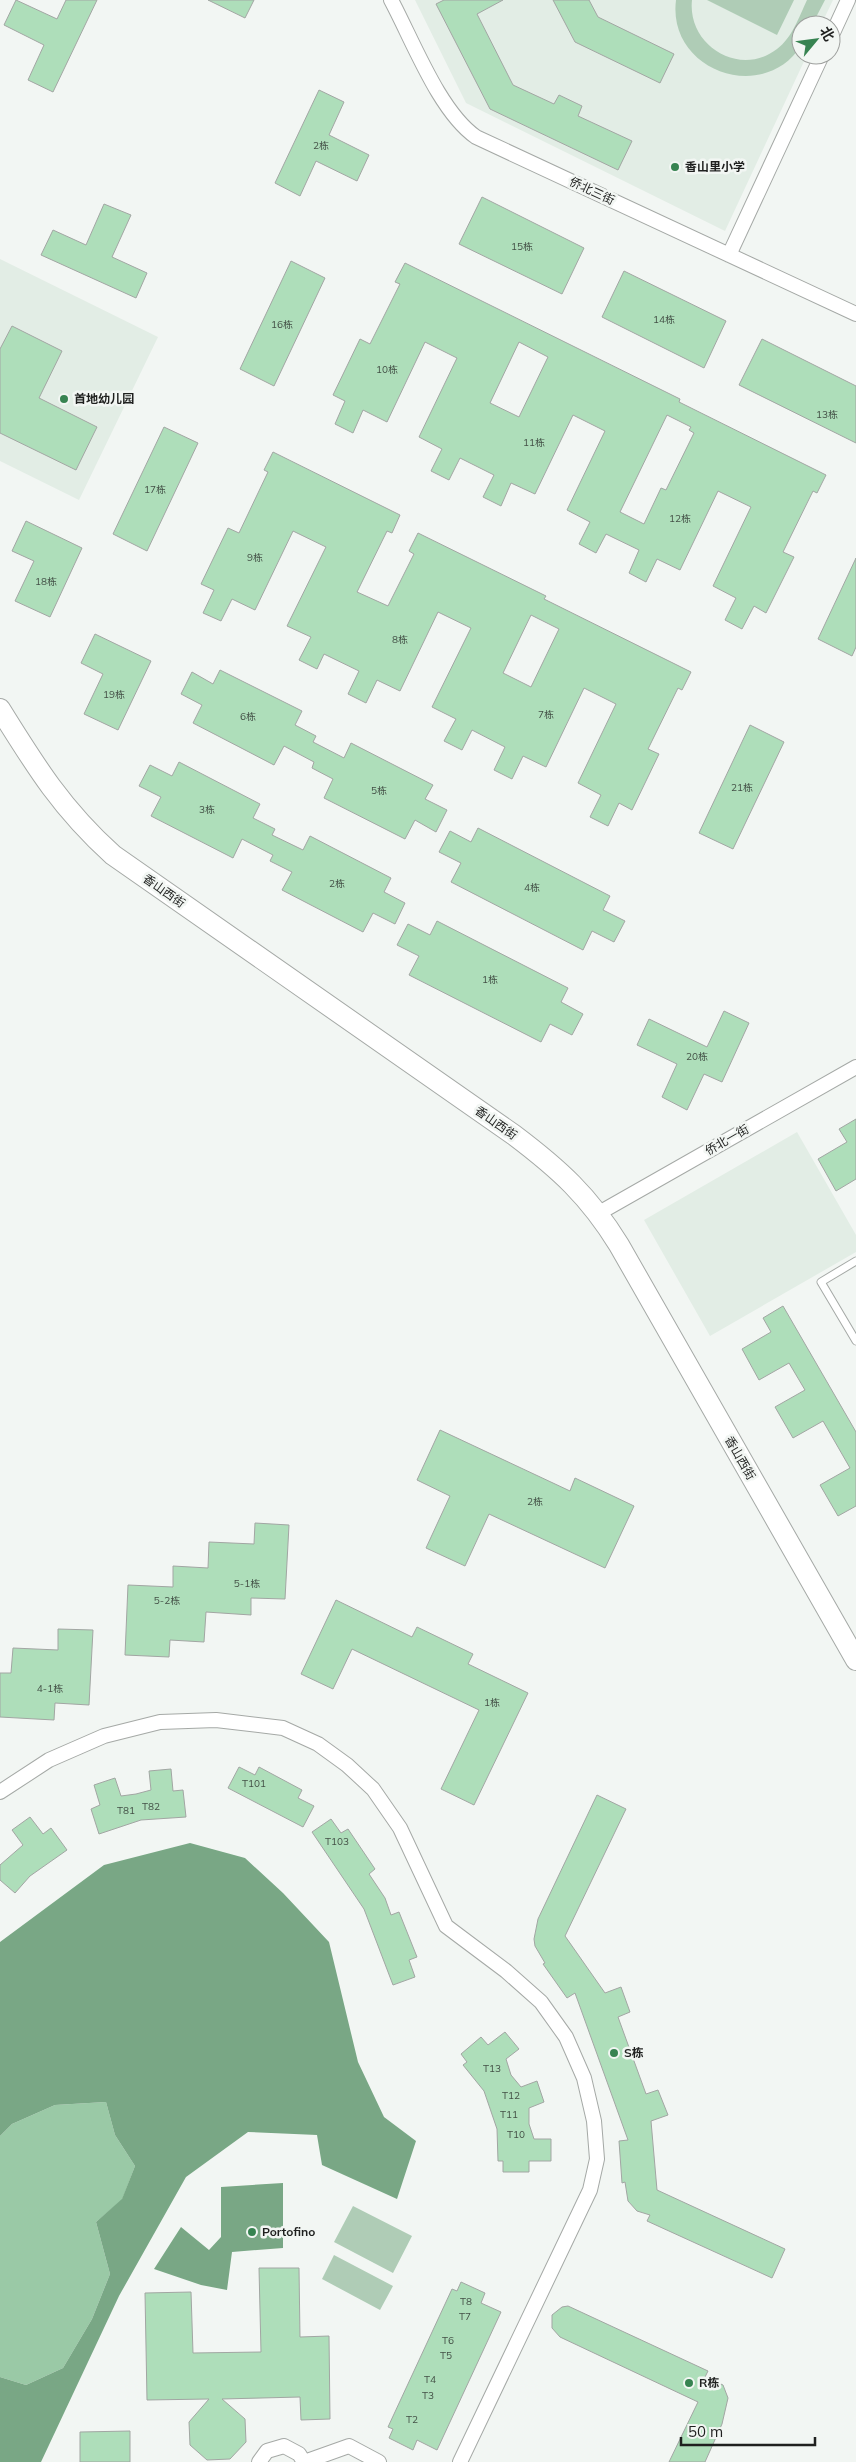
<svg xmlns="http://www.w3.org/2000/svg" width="856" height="2462" viewBox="0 0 856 2462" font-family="Mulish,'Noto Sans SC',sans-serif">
<rect width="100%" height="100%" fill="#f2f6f3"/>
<path fill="#e2ede5" d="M415,0H833L821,25H801V55H807L725,231L466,103Z
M0,259L158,337L79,500L0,461Z
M797,1132L856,1235V1252L710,1336L644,1220Z"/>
<path fill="#afccb6" d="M676,0H692C687,45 739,78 777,49C792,38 799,17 807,0H825L812,25H801V46C762,105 667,70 676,0Z
M707,0H794L777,35Z
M353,2206L412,2236L393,2273L334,2242Z
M334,2255L393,2286L380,2310L322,2279Z"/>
<path fill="#9ac9a6" d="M106,2102L115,2135L135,2166L122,2200L96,2222L110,2274L92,2319L63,2368L26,2385L0,2377V2136L12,2124L55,2105Z"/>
<path fill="#79a785" d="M190,1843L245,1858L283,1893L329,1942L358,2062L384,2117L416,2141L397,2199L322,2165L317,2135L248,2132L186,2177L119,2296L41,2462H0V2377L26,2385L63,2368L92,2319L110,2274L96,2222L122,2199L135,2166L115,2135L106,2102L55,2105L12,2124L0,2136V1942L104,1865Z
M283,2183V2248L232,2252L227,2290L201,2285L154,2269L181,2227L209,2250L221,2237V2187Z"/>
<path fill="#aedeba" stroke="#a2a6a3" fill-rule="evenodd" d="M16,0L57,19L66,0H97L53,92L28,80L44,45L4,25Z
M208,0H254L245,18Z
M444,0H503L477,14L513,85L554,104L559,95L582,106L578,116L632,141L618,170L490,109L436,4Z
M553,0H589L598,17L674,54L660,83L575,42Z
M319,90L344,102L329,135L369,155L357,181L316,161L300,196L275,183Z
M482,197L584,248L562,294L459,244Z
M104,204L131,215L112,257L147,273L136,298L41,255L53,230L86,245Z
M291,261L325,278L274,386L240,369Z
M405,263L680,399L679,402L826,475L817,493L813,491L783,552L794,557L766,613L754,606L742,629L725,620L736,598L713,586L751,507L718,491L680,570L657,559L646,582L629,573L639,550L606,534L596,553L579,544L590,522L567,510L605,431L573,415L535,494L511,483L501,506L483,497L494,475L460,458L449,480L431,471L442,449L419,437L457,358L425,342L387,422L363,410L353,433L335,424L345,401L333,395L360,339L370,344L400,284L395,282ZM519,342L548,357L519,417L490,403ZM667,415L691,427L689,430L694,433L666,490L661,488L644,524L620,512Z
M624,271L726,321L704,368L602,317Z
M12,326L62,351L39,398L97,427L76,470L0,433V349Z
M762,339L856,386V443L739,385Z
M164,427L198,443L147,551L113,534Z
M273,452L400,515L392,533L387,531L357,592L388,606L414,554L409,551L418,533L546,596L544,599L691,672L682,690L678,688L648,749L659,754L632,810L619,803L608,826L590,817L601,795L578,783L616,704L584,688L546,767L523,756L512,779L494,770L505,747L472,730L462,750L444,741L456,719L432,707L471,628L438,612L400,691L377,680L366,703L348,694L359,671L324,654L317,669L299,660L311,637L287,626L326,547L293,531L255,610L232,599L221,621L203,613L214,590L201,584L228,528L239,533L268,472L264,470ZM531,615L559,629L531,687L503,673Z
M26,521L82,548L50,617L15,601L34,561L12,551Z
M856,558V647L852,656L818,639Z
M95,634L151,661L118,730L84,714L103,674L81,663Z
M220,670L302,711L295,725L316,736L313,742L344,758L351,743L433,785L425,799L447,810L436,832L415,820L405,839L324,798L333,779L312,768L314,762L284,746L274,765L193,723L202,705L181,694L192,672L213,684Z
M750,725L784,742L733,849L699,833Z
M179,762L260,804L253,818L275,829L272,835L303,850L310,836L391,878L384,892L405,903L395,924L373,913L363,932L282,890L292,872L270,861L273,855L242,839L233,858L151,816L161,797L139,786L150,765L172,776Z
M478,828L610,896L603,910L625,921L614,942L592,931L583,950L451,882L461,863L439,852L450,831L471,842Z
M437,921L568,988L561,1002L583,1014L572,1035L550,1024L541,1042L409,975L419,956L397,945L408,924L430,935Z
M724,1011L749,1023L722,1082L704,1074L687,1110L662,1097L677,1064L637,1045L649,1019L707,1047Z
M856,1119V1179L836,1191L818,1159L847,1142L839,1129Z
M783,1306L856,1432V1506L838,1516L820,1485L850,1468L823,1421L793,1438L775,1407L805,1390L789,1363L759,1380L742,1349L771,1332L763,1318Z
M440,1430L570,1491L575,1478L634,1506L605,1568L489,1514L465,1566L426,1548L450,1496L417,1480Z
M255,1523L289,1525L285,1599L251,1598V1615L206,1612L204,1642L170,1640L169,1657L125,1655L128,1585L173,1587V1566L208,1568L209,1542L254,1544Z
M336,1600L412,1637L417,1627L473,1654L468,1664L528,1693L474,1805L441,1789L479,1710L352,1649L333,1689L301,1674Z
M58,1629L93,1630L89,1705L55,1703L54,1720L0,1717V1673H11L13,1648L58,1650Z
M239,1767L255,1775L259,1767L302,1790L298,1798L314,1806L303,1827L228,1788Z
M171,1769L173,1791L183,1790L186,1817L141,1820L99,1834L91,1809L100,1805L94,1785L115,1778L121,1796L136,1794L151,1790L149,1771Z
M597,1795L626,1809L565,1936L605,1993L621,1987L630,2012L618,2017L646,2094L658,2090L668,2115L651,2121L657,2190L785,2249L772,2278L647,2221L650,2215L637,2211L628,2201L625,2182L622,2183L619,2141L628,2140L575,1993L567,1998L543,1964L545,1963L535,1946L534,1939L538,1919Z
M30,1817L43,1834L51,1828L67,1850L30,1876L15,1893L0,1880V1865L23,1845L12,1830Z
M331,1819L341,1833L348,1829L375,1869L369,1874L385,1898L391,1915L399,1912L417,1957L409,1960L415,1977L393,1985L364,1909L312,1832Z
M505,2032L519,2049L506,2059L511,2075L521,2087L537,2081L544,2102L529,2108V2124L534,2139H551V2161H529V2172H503V2161H498L497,2129L484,2091L463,2065L467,2062L461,2054L481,2037L488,2045Z
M259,2268H299L300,2337L329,2336L330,2419L301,2420L300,2397L222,2399L245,2419L246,2442L230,2459L207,2460L190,2445L189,2422L209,2399L147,2400L145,2293L191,2292L193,2353L261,2352Z
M461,2282L485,2293L481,2303L501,2312L437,2450L417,2440L413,2450L389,2438L393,2429L388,2427L452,2289L457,2291Z
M568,2306L708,2371L705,2377L723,2385L728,2398L722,2424L705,2462H669L698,2402L560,2337L552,2328V2315L562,2307Z
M130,2431V2462H80V2432Z"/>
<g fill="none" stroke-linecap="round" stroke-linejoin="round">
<g stroke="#a5a9a6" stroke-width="9">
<path id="lane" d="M856,1261L821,1282L856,1341"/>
</g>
<g stroke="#a5a9a6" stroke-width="16">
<path id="street" d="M391,0C413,41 439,111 476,137L856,314
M831,37L848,0
M729,255L822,55
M599,1213L856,1067
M0,1792L49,1760L104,1736L160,1722L216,1720L283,1728L318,1744L347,1765L373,1789L400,1828L446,1926L506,1971L541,2002L566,2037L584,2078L594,2121L597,2159L590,2190L460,2462
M259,2462L267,2451L284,2446L299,2454L304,2462
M304,2462L349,2446L379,2462"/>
</g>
<g stroke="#a5a9a6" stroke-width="22">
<path id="secondary" d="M0,709C36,767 62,809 113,855L514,1135C559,1169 589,1196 619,1245L856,1660"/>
</g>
<use href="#lane" stroke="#fff" stroke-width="7"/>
<use href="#street" stroke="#fff" stroke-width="14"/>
<use href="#secondary" stroke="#fff" stroke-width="20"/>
</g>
<g fill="#378351" stroke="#f2f6f3" stroke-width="2">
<circle cx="675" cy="167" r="5"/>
<circle cx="64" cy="399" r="5"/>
<circle cx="614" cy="2053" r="5"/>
<circle cx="252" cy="2232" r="5"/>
<circle cx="689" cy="2383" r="5"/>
</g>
<g text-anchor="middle" stroke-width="5" stroke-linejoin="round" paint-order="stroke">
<g font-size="10" fill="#435046">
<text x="321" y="149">2栋</text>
<text x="522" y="250">15栋</text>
<text x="664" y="323">14栋</text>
<text x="282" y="328">16栋</text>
<text x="387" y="373">10栋</text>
<text x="827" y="418">13栋</text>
<text x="534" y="446">11栋</text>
<text x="155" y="493">17栋</text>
<text x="680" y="522">12栋</text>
<text x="255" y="561">9栋</text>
<text x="46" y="585">18栋</text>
<text x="400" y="643">8栋</text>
<text x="114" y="698">19栋</text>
<text x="546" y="718">7栋</text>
<text x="248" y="720">6栋</text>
<text x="742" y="791">21栋</text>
<text x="379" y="794">5栋</text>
<text x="207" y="813">3栋</text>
<text x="337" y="887">2栋</text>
<text x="532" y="891">4栋</text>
<text x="490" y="983">1栋</text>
<text x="697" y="1060">20栋</text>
<text x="535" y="1505">2栋</text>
<text x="247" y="1587">5-1栋</text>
<text x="167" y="1604">5-2栋</text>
<text x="50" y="1692">4-1栋</text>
<text x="492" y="1706">1栋</text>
<text x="254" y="1787">T101</text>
<text x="151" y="1810">T82</text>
<text x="126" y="1814">T81</text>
<text x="337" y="1845">T103</text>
<text x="492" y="2072">T13</text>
<text x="511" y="2099">T12</text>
<text x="509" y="2118">T11</text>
<text x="516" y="2138">T10</text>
<text x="466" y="2305">T8</text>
<text x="465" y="2320">T7</text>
<text x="448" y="2344">T6</text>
<text x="446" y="2359">T5</text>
<text x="430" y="2383">T4</text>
<text x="428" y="2399">T3</text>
<text x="412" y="2423">T2</text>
</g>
<g font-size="12" font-weight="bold" fill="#1f201f" stroke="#f2f6f3" text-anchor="start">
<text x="685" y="171">香山里小学</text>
<text x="74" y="403">首地幼儿园</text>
<text x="624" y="2057">S栋</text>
<text x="262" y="2236">Portofino</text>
<text x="699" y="2387">R栋</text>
</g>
<g font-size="12" fill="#1f201f" stroke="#f2f6f3">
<text transform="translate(592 191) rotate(25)" y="4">侨北三街</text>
<text transform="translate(164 891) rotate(35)" y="4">香山西街</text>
<text transform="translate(496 1123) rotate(35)" y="4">香山西街</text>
<text transform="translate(727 1140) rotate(-30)" y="4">侨北一街</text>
<text transform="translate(740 1458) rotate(60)" y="4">香山西街</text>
</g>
</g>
<g transform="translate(816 40) rotate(61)"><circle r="24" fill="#f2f6f3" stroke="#9ea09e"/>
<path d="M0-4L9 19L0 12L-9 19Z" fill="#378351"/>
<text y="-8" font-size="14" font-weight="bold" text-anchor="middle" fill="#1f201f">北</text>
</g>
<path d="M681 2437v8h134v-8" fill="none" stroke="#1f201f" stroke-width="2.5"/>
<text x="688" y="2437" font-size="15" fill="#1f201f" stroke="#f2f6f3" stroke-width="4" paint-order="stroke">50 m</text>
</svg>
